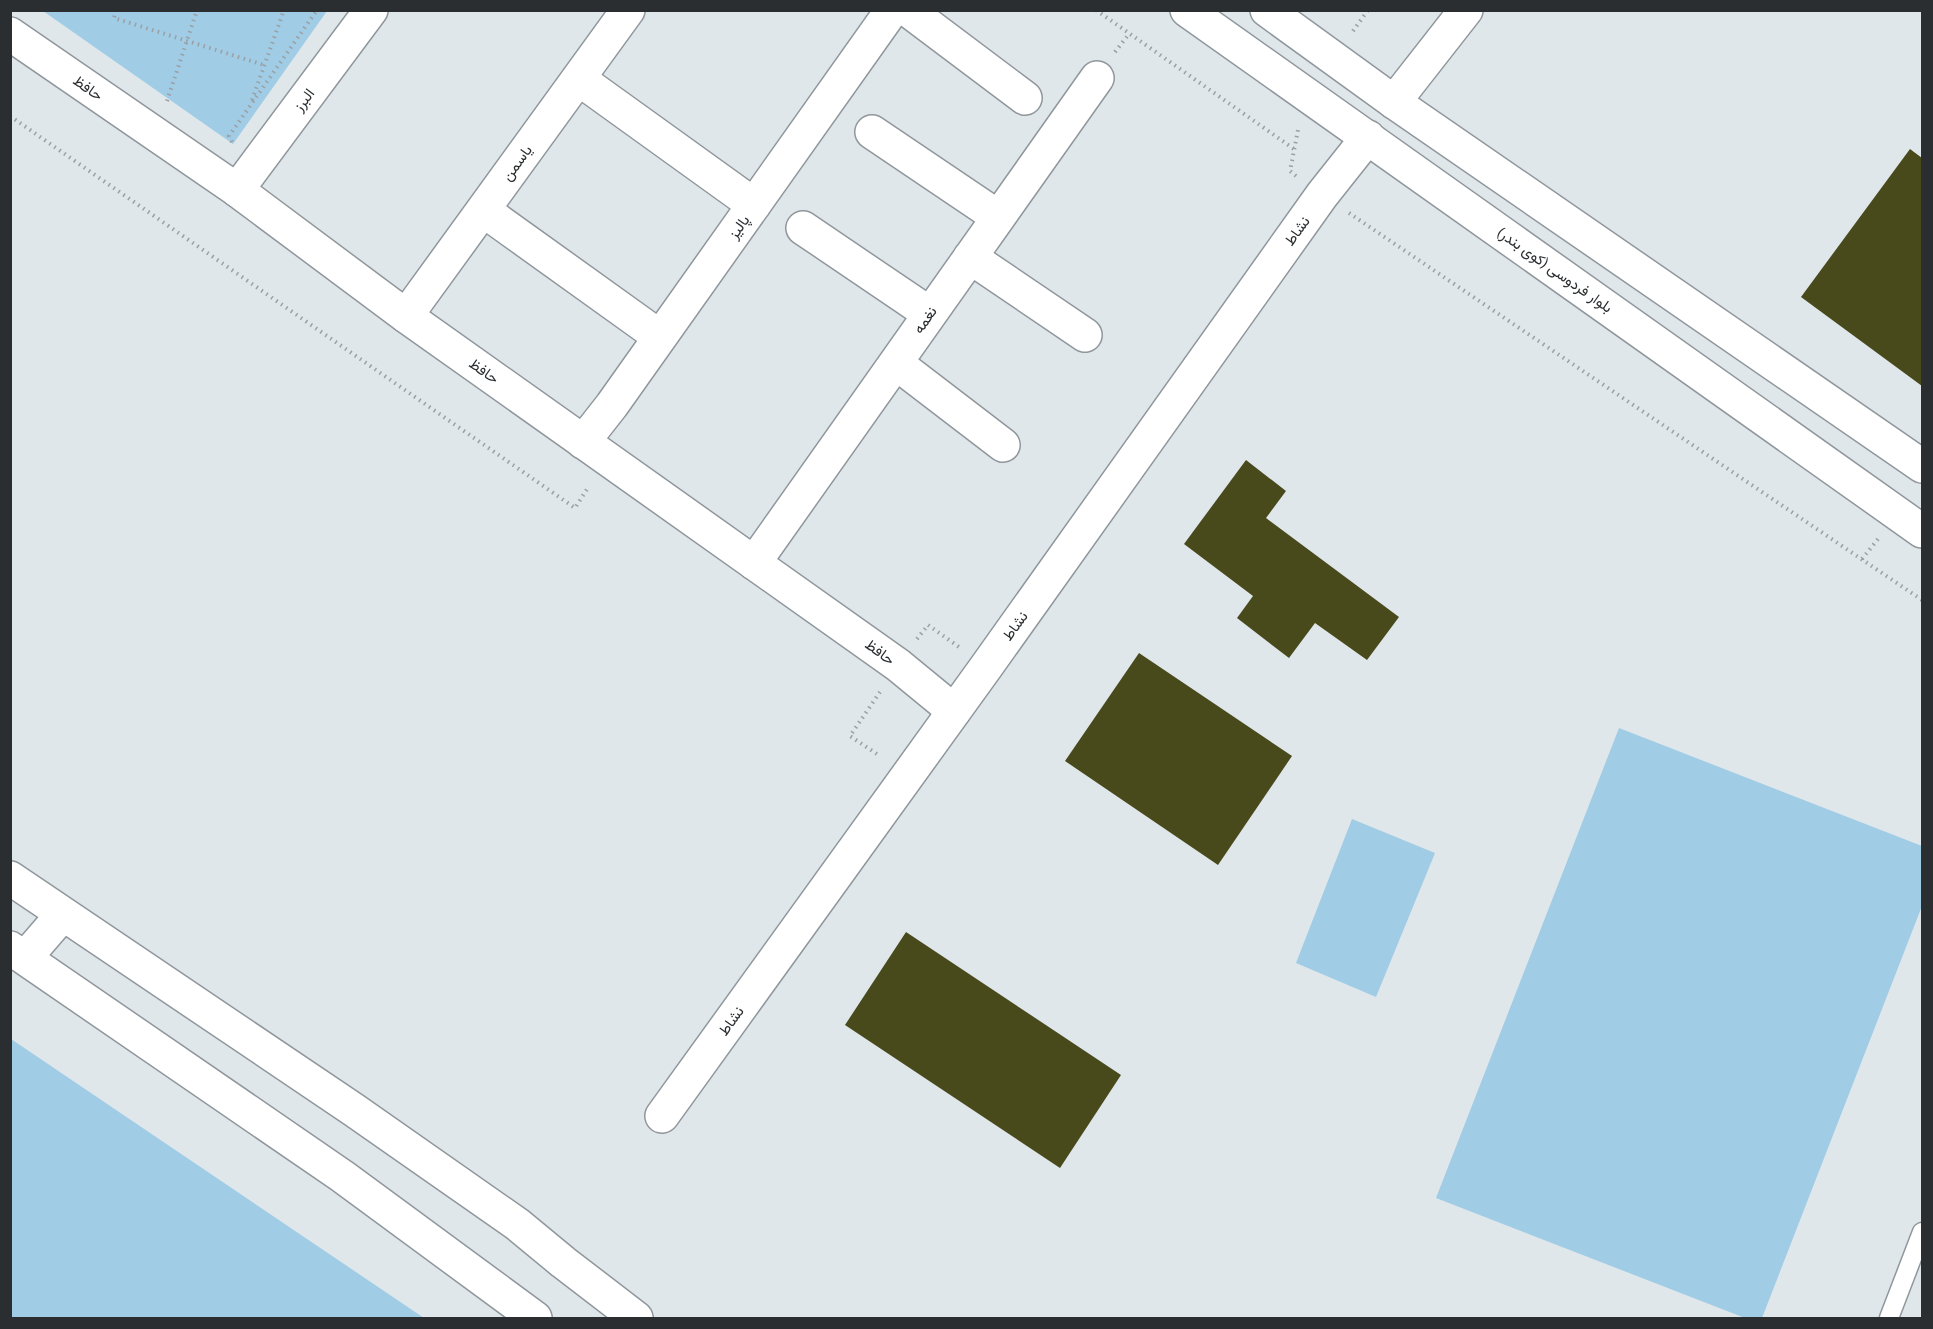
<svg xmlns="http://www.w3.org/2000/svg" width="1933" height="1329" viewBox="0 0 1933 1329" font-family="'Archivo Narrow',Vazirmatn,sans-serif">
<rect width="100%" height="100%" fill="#dfe7eb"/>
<path fill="#a0cce5" d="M43,11H327L233,144Z
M1619,728L1922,846V906L1762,1318H1745L1436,1198Z
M1352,819L1435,853L1376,997L1296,963Z
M10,1039H11L424,1318H11Z"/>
<path fill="#494a1c" d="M1910,149L1922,158V386L1801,297Z
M1246,460L1286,491L1266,518L1399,617L1367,660L1315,623L1289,658L1237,618L1253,596L1184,544Z
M1139,653L1292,756L1218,865L1065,761Z
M906,932L1121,1075L1060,1168L845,1025Z"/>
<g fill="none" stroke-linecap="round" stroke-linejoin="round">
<g stroke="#90979c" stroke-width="21">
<path id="lane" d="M1889,1318L1922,1232"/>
</g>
<g stroke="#90979c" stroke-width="36">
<path id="street" d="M908,10L1025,98
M579,79L754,205
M1394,102L1466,10
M872,132L998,217
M237,190L371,10
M483,210L660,337
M803,228L930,314
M970,257L1085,335
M406,316L628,10
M896,363L1003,445
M583,442L612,405L892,10
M754,563L1097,78
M662,1116L986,667L1322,195L1368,137"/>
</g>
<g stroke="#90979c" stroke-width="36">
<path id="secondary" d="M1187,10L1922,531
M1267,10L1394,102L1922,466
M10,34L237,190L406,316L898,665L954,711
M10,878L354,1110L517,1224L563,1262L636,1318
M10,948L342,1176L535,1318
M25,958L63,914"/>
</g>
<path stroke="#9aa0a4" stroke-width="4" stroke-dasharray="1.5 4.5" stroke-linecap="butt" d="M116,10L114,18L264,65
M1096,10L1294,149
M1353,31L1368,10
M1115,52L1129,34
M252,100L284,10
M167,101L197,10
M10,116L575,508L589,486
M232,142L229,136L317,10
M1296,176L1290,171L1298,130
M1349,213L1922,600
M1862,559L1878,539
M917,639L928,625L959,647
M880,692L850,736L880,756"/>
<use href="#lane" stroke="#fff" stroke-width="18"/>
<use href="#street" stroke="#fff" stroke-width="33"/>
<use href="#secondary" stroke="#fff" stroke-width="33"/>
</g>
<g text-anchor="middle" stroke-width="6" stroke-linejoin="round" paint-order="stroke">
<g font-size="15" fill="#2b2e30" stroke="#fff">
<text transform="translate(88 88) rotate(35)" y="5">حافظ</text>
<text transform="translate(304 100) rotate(-53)" y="5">البرز</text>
<text transform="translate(517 163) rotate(-54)" y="5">یاسمن</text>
<text transform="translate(739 227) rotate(-55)" y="5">پالیز</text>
<text transform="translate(1297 231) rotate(-54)" y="5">نشاط</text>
<text transform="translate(1555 270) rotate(35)" y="5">بلوار فردوسی (کوی بندر)</text>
<text transform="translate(925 320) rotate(-55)" y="5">نغمه</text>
<text transform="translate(484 371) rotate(35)" y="5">حافظ</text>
<text transform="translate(1015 626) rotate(-54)" y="5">نشاط</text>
<text transform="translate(880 652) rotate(36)" y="5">حافظ</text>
<text transform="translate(731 1021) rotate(-54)" y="5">نشاط</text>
</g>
</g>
<rect width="1933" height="1329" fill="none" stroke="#2b2e30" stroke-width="24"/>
</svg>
